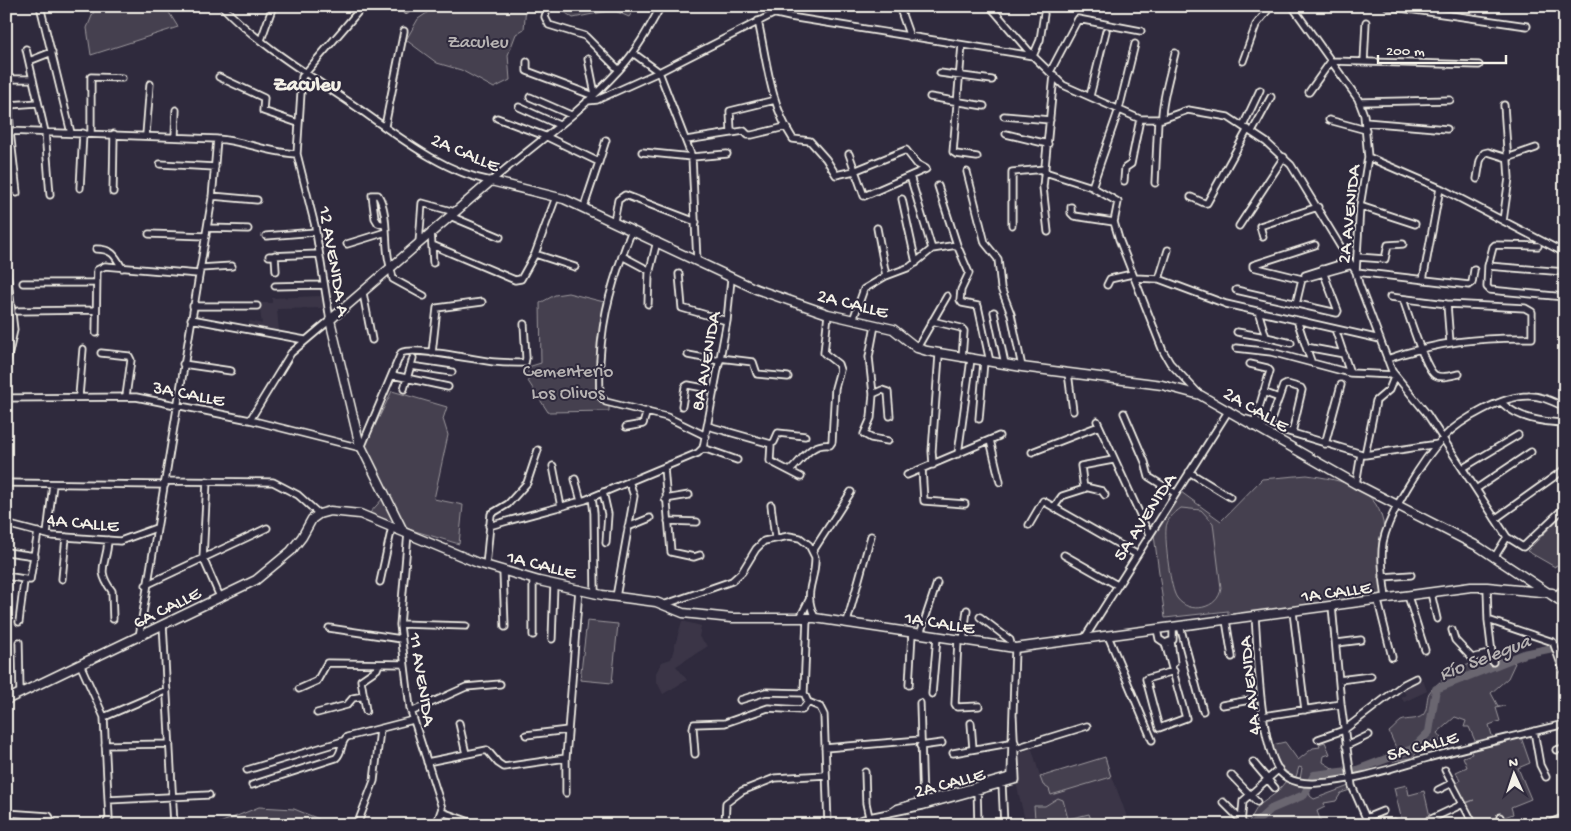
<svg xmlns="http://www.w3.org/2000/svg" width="1571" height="831" viewBox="0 0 1571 831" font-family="'Gochi Hand',sans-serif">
<rect width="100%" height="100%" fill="#2f2a3d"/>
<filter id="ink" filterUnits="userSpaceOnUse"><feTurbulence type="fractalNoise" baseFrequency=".02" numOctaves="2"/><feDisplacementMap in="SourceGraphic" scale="10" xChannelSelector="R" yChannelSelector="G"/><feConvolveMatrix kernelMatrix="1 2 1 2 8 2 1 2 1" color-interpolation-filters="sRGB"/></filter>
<g filter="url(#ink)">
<path fill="#3b3647" d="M322,296L324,308L277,309L279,333L248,327L250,321L262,324L259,303H272V298Z
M1181,508L1201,510L1213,523L1221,587L1218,596L1207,607L1196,608L1183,604L1177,599L1172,588L1166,529L1171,516Z
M682,621L701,626L699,637L708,646L676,666L687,680L663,694L656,680V673L662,662L671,659Z
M1423,680L1427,691L1404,702L1401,697L1406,695L1402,688Z
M1032,749L1040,776L1105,757L1130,825H1026L1016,782L1021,752Z"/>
<path fill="#454050" stroke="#9c989c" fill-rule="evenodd" d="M96,6H165L178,27L91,55L87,28Z
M437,6H526L524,29L516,34L508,55L510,80L494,88L461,70L437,63L406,40L418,19Z
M556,6H636L629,17L613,10L573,18Z
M568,293L608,303L603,332L601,400L609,405V411L548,412L528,381V367L541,363L540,303L555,295Z
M392,391L447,407L443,419L448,435L434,499L463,505L459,544L405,528L364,448Z
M1307,475C1342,480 1381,487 1384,530C1384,539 1380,548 1381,557C1382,570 1385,583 1387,595L1228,615V611L1165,618L1154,535L1181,492L1221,521L1262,479ZM1181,508L1201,510L1213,523L1221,588C1219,609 1189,615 1177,598C1170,589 1165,542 1166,529C1166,520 1174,513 1181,508Z
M385,496L401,530L368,515Z
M1565,512V569L1556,565L1555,567L1527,551Z
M587,621L618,624L612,683L580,680Z
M1478,656L1486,658L1488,661L1506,658L1515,663L1508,678L1491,693L1498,706H1505L1496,708L1500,721L1489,725L1495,746L1521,737L1530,763L1518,768L1531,799L1511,807L1513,814L1483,825H1475L1465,804L1474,800L1464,803L1456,783L1460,781L1456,772L1467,767L1463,757L1472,754L1469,746L1476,743L1469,727H1464L1466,721L1455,717L1437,733L1441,738L1439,742L1434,739L1411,758L1393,761V751L1397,750L1389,732C1393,729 1397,724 1401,721C1408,718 1416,721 1423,715C1428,710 1426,699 1429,693C1433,686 1451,674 1458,666C1466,667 1473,664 1478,656Z
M1285,742L1298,760L1313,748L1320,747L1319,744L1325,742L1330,754L1324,756L1323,762L1337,771L1339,777L1316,782L1300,779L1302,768L1299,767L1296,777C1282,772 1275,760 1272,745Z
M1105,757L1111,777L1051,795L1049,789L1043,785L1040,777Z
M1286,781L1309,786L1310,796L1314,799L1349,786L1350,790L1341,793L1336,801L1324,803L1325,807L1317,811L1322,825H1247L1258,806L1276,793Z
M1407,785L1409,795L1424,791L1432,825H1403L1394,788Z
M1058,798L1063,800L1068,819L1089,814L1093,825H1041L1039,819H1035L1034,806H1045Z
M259,807L294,809L319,819L318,825H215Z"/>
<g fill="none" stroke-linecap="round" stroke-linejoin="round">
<path stroke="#6a6670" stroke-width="8" d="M1559,647L1565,646
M1253,825L1271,809L1304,795L1314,775L1357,770L1412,749L1429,732L1436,689L1524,654L1553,648"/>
<g stroke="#f4f1e8" stroke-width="9">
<path id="minor" d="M40,6L71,133
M222,6C258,44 306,73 349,102C392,131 439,171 491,181C534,145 581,112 619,70C636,52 649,28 661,6
M548,6L545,17L549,25L585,36L619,70
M769,6L772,13L790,17L1033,56L1040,40L1044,14
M899,6L910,37
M990,6L1033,56L1063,85L1140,119H1162L1188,110L1228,117L1266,142L1291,165L1356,272L1469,285L1472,283L1474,270
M1292,6L1358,99L1364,115L1368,157L1360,206L1356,272L1359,284L1392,371L1427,414L1507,537L1523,547L1565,507
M1387,6L1527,26
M406,10L408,6
M758,21C767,61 770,104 793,139L810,141L826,159L836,175L854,171L906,150L917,164L926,169
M261,40L273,6
M962,45L953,152L956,154L977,157
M26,49L45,132L50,195
M633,53L659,72L692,157L697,261
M588,59L595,94
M29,61L52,52
M1243,61L1256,25L1271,6
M527,62V71L594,96
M1364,62L1366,22
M1050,72L1078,19L1141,31
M940,73L992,80
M219,77L264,98L263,111L298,123
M1309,92L1331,61L1479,65
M1090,96L1106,31
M530,97L571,115
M930,97L984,106
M587,101L597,100L659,72L789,6
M1360,102L1450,100
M9,105L38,103
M519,107L559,125
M1004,116L1050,120
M497,118L545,136L599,162L584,207
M1162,119C1161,103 1171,71 1175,53
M1329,120L1366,130
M1365,122L1447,129
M385,126L404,31
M1243,126L1260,90
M6,131L217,139C244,141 270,153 297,154
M731,132L730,111L775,100
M1252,132L1271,97
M91,133V77L122,78
M1006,134L1048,144
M146,135L150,84
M175,136L176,110
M686,140L744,131L748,135H752L785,127
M1565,147L1562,157L1565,161
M642,152L692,157L727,154
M849,154L864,196L926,169
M1368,157L1442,189L1565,253
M599,162L606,140
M160,164L215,167
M967,172L985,243L998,259L1001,288L1011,314L1022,367
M1045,172L1092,187L1118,202L1114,222L1119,239L1163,351L1170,363L1200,395
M910,176L932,249
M1477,179L1480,161L1484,153L1488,152L1507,158L1536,148
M1124,181L1125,168L1131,164L1140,119
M1155,183L1158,120
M938,186L957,245L969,273L961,290L960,300L962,303L978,306L990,362
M1092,187L1119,109L1135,44
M80,188L83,133
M113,192L114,134
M17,193L10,131L8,82L10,79H33
M212,196L257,200
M1191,197L1204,203H1207L1248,129
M902,199L916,263
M1360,206L1415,224
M1071,207V213L1074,216L1114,222
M450,216L500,237
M614,221L618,200L625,195L696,222
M1503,221L1509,178L1504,105
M384,225L378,223L375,218L372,195H378C388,211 385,238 388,256C389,264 392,272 393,279L424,296
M1012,225V172L1045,169
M1239,226L1284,157
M207,228L248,229
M877,228L886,276
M632,230C609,288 597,332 600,396L606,402L667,417L706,436
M431,231L433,263
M1048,232L1043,187L1054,75
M149,234L206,236
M266,236L316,232
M1263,237L1260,226L1318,207
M419,243L422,203L455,212
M347,244L386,232
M432,245L515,280L521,279L535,254L556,197
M1315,245L1253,265V267L1302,279L1352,265
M1538,246L1495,245L1493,247L1488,266L1487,287L1490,290L1565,297
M96,249C112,249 115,255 122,268
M535,254L575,267
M275,255L276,271
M269,256L318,254
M622,256L650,271
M1357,257L1385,259L1388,245L1403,244
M6,263L14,330L6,366
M1488,266L1565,272
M200,268L232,266
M679,274L682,308L727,321
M1305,275L1349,261
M1134,278L1159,279L1226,304L1380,339
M1159,279L1168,250
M1423,280L1440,188
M23,283H96
M1107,285L1110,279L1132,274
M275,286L323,285
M1236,290L1337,313L1338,311L1322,269
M363,293L372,340
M1403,299C1408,313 1425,369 1435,375C1441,379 1453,375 1459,374
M648,304L649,274L657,241
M1296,304L1302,279
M1447,304L1450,343
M193,306H257
M18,311L96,310
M1258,311L1266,337L1291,343
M994,312L1005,364
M191,319L305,340
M853,320L864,289L886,276L910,267L932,249L957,245
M1297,320L1306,347L1344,354
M932,321L961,328L964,331L962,358
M1335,329L1350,373
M1237,332L1266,337
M96,333L97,270L105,266L198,274
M1306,347L1311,361
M917,348L947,296
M1236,348L1271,352L1350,373L1395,375L1389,390L1376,401L1365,455
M101,353L129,356L131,360L126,396
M432,353L437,308L482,302
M688,355L720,361
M720,358L753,362L757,374L788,377
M1387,359C1436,342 1480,337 1532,338V312L1525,308L1447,304L1390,297
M183,364L231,371
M1250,364L1267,368L1270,371L1255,421
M411,366L452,372
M1068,373L1073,411
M392,375L448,387
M404,389L413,358
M1263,392L1279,398
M873,394L869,357L875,325
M79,396L83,349
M6,398L136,397L250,420L361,448L401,353C414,346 476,360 494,362C504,363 514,363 525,363L526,358L524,324
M1502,403C1519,419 1542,422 1565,423
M682,406L685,387L688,385L715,390
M1124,413L1145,462L1149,477L1175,493
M979,419L984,361
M1246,419L1365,455L1438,444
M250,420L291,353L330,320L315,226L297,154L302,77L363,6
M1097,421L1149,534
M708,426L771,444L774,442L778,433L805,436
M1269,426L1283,386L1287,384L1301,388L1302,390L1292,433
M626,427L643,424L647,411
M990,440L1000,482
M888,441L871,438L864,434L871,418L873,394L882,390L888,392L890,416
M771,444L770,461L801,477
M1325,444L1341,385
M703,448L727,321L731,279
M703,448L737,460
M1032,452L1099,426
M958,454L971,359
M933,465L932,451L939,355
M553,466L561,507
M664,467L671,552L694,557L700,555
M1463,468L1518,435
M922,469L924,501L965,504
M790,471C804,458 810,443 830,445L832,442L835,388L840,370L838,364L824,353L828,314
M1189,472L1230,497
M907,475L999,436
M575,479L581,501
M165,481L273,482L298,495L319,514
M207,481L203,558L220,597
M6,483L165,485
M1356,484L1361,454
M1085,487L1102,491L1105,495
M1476,489L1531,452
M603,492L608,514L606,543
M592,497L594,513L595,594
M665,499L689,495
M771,505L775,538
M1054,507L1062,496L1084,489L1081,466L1113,460
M1495,519L1565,469
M668,521L697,522
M6,524L52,536L120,541L156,528
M1029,525L1043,501L1136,554
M489,526L585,500L698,453L703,448
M628,527L650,518
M408,533L400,625L410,708L442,808L436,825
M47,534L53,484
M108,540C107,566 95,568 112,591L113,619
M813,551L851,492
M7,552L35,556
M1064,555L1117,585
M1494,558L1507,537
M486,566L491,514L508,504L527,483L538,450
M503,571L505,627
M6,576L30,580L38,532
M1383,577L1411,575
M62,579L66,537
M380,582L392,527
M146,585L267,528
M1487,587L1488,620L1493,662
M1431,593L1437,619
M1408,596L1425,650
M1555,596L1565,587
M616,597L634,496L629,481
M1386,599C1384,580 1380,561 1383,542C1389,513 1423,459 1444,437C1461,419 1503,396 1528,396C1541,395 1553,402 1565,407
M1378,601L1392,657
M663,605L732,581L742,572L756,549L764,541L789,536L800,538L809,545L815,557C816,583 802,589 815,618
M1332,606L1341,704L1352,786L1369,825
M1293,612L1305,710
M1255,616C1258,652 1259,746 1281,773C1289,782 1305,784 1317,783C1353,781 1389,769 1424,759C1471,746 1518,735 1565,724
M980,617L1010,640L1012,648
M800,618L809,600
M807,618L804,693L808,702L820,707L824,715L828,825
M1226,620L1232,657
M1488,620L1553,642L1565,675
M19,622L24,581
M847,622L871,536
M163,624L174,825
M400,624L466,626
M1180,626L1203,711
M329,628L401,639
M1157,629L1159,639L1165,643L1173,640V627
M1452,630L1455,640L1472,658L1492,653
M920,634L937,583
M533,635V579
M1108,636L1152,740
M139,637L212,198L217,139
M552,639L554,584
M1084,639L1229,410
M958,640L955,704L957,707L979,706
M963,641L967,610
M19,642L20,693
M1171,642L1174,663
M1165,643L1186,718L1159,728L1146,679L1174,671
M1337,643L1361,640
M80,664L104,717L109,818L105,825
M1339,680L1371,676
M909,685L912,633
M299,689L317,681L327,663L404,664
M932,694L937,637
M740,700L766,692L804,693
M920,703L923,804
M1222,705L1261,698
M366,711L361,680L377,669L379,664
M411,712L466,687L500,684
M317,713L347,705L353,698L364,696
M1263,716L1341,704
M104,717L167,690
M459,723L466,754
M971,723L973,749
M1534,731L1540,765L1546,777
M526,735L568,730
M1318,739L1344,730L1404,684L1416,678
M105,745L170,744
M920,746L942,743
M1346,746L1369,735
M825,748L920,740
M1016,748L1087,726
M1556,750L1565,748
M953,753L1015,742
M695,754L693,728L694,724L725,723L768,708L802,710L808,702
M427,762L487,750L498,763L504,767L566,758
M1253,762L1275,788
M247,770L343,741
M1445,770L1474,825
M865,772L866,803L869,817
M1231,775L1257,802
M1002,784L1004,825
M252,785L336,758C343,752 340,742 347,737L413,720
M977,787L978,825
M1438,790L1452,783
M566,793V758L579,589
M108,800L209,795
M1223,802L1242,821
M442,812L478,825
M891,812L897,808L1011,776L1015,648
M6,813L49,816L54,825
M1500,817L1503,825
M1366,818L1383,811
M1429,820L1463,804
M104,825L174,823
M357,825L374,781L380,730
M725,825L726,803L742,791L775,778L826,775
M847,825L869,817L923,806L1016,780L1013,716
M1241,825L1243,801L1279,769
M1385,825L1394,822
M1545,825L1565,817"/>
</g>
<g stroke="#f4f1e8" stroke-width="11">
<path id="major" d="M403,531L359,442L330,320L491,181L564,199L756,289L828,314L893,329L917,348L927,351L1022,367L1162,385L1200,395L1356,484L1479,547L1565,604
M6,700L256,580L291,551L302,537L312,519L319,514L330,511L360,514L478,563L539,581L602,595L656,602L683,613L731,618H815L1015,648L1471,587H1487L1552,593"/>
</g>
<use href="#minor" stroke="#2f2a3d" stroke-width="5.5"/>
<use href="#major" stroke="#2f2a3d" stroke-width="8"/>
</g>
</g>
<g text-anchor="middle" stroke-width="4" stroke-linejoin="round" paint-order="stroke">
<g font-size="19" fill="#b7b3b3" stroke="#2f2a3d">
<text x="478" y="47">Zaculeu</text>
<text x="568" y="376">Cementerio<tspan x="568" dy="22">Los Olivos</tspan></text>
</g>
<g font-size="19" fill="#f4f1e8" stroke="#2f2a3d">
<text transform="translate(466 151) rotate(23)" y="7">2A CALLE</text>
<text transform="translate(1347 214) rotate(-84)" y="7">2A AVENIDA</text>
<text transform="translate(336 261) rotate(80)" y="7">12 AVENIDA A</text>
<text transform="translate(853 302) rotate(14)" y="7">2A CALLE</text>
<text transform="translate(704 361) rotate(-80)" y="7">8A AVENIDA</text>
<text transform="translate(189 392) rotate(11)" y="7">3A CALLE</text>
<text transform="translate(1257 408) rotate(30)" y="7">2A CALLE</text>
<text transform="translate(1143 516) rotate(-57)" y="7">5A AVENIDA</text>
<text transform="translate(83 521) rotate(5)" y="7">4A CALLE</text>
<text transform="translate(542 563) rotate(14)" y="7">1A CALLE</text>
<text transform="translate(1336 590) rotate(-8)" y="7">1A CALLE</text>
<text transform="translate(166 606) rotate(-26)" y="7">6A CALLE</text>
<text transform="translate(940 621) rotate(9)" y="7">1A CALLE</text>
<text transform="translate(424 679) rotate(81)" y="7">11 AVENIDA</text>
<text transform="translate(1248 686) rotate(-96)" y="7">4A AVENIDA</text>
<text transform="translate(1422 744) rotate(-15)" y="7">5A CALLE</text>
<text transform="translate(949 781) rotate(-15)" y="7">2A CALLE</text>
</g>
<g font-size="20" font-style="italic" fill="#b6b2b2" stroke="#2f2a3d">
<text transform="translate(1484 656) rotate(-21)" y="7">Río Selegua</text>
</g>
<g font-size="21" font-weight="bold" fill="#f4f1e8" stroke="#2f2a3d">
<text x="307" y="90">Zaculeu</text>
</g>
</g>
<rect width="1571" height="831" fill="none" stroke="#2f2a3d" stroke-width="25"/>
<rect x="12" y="12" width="1546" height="806" fill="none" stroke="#f4f1e8" stroke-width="2" filter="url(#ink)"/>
<g transform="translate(1514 774) rotate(357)" stroke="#2f2a3d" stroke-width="4" paint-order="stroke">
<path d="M0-4L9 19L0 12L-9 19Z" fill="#f4f1e8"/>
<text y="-8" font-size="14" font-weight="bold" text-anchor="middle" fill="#f4f1e8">N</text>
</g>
<path d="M1378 55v8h128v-8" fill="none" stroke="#f4f1e8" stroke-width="2.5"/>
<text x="1386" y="55" font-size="15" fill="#f4f1e8" stroke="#2f2a3d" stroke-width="4" paint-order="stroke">200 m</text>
</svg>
